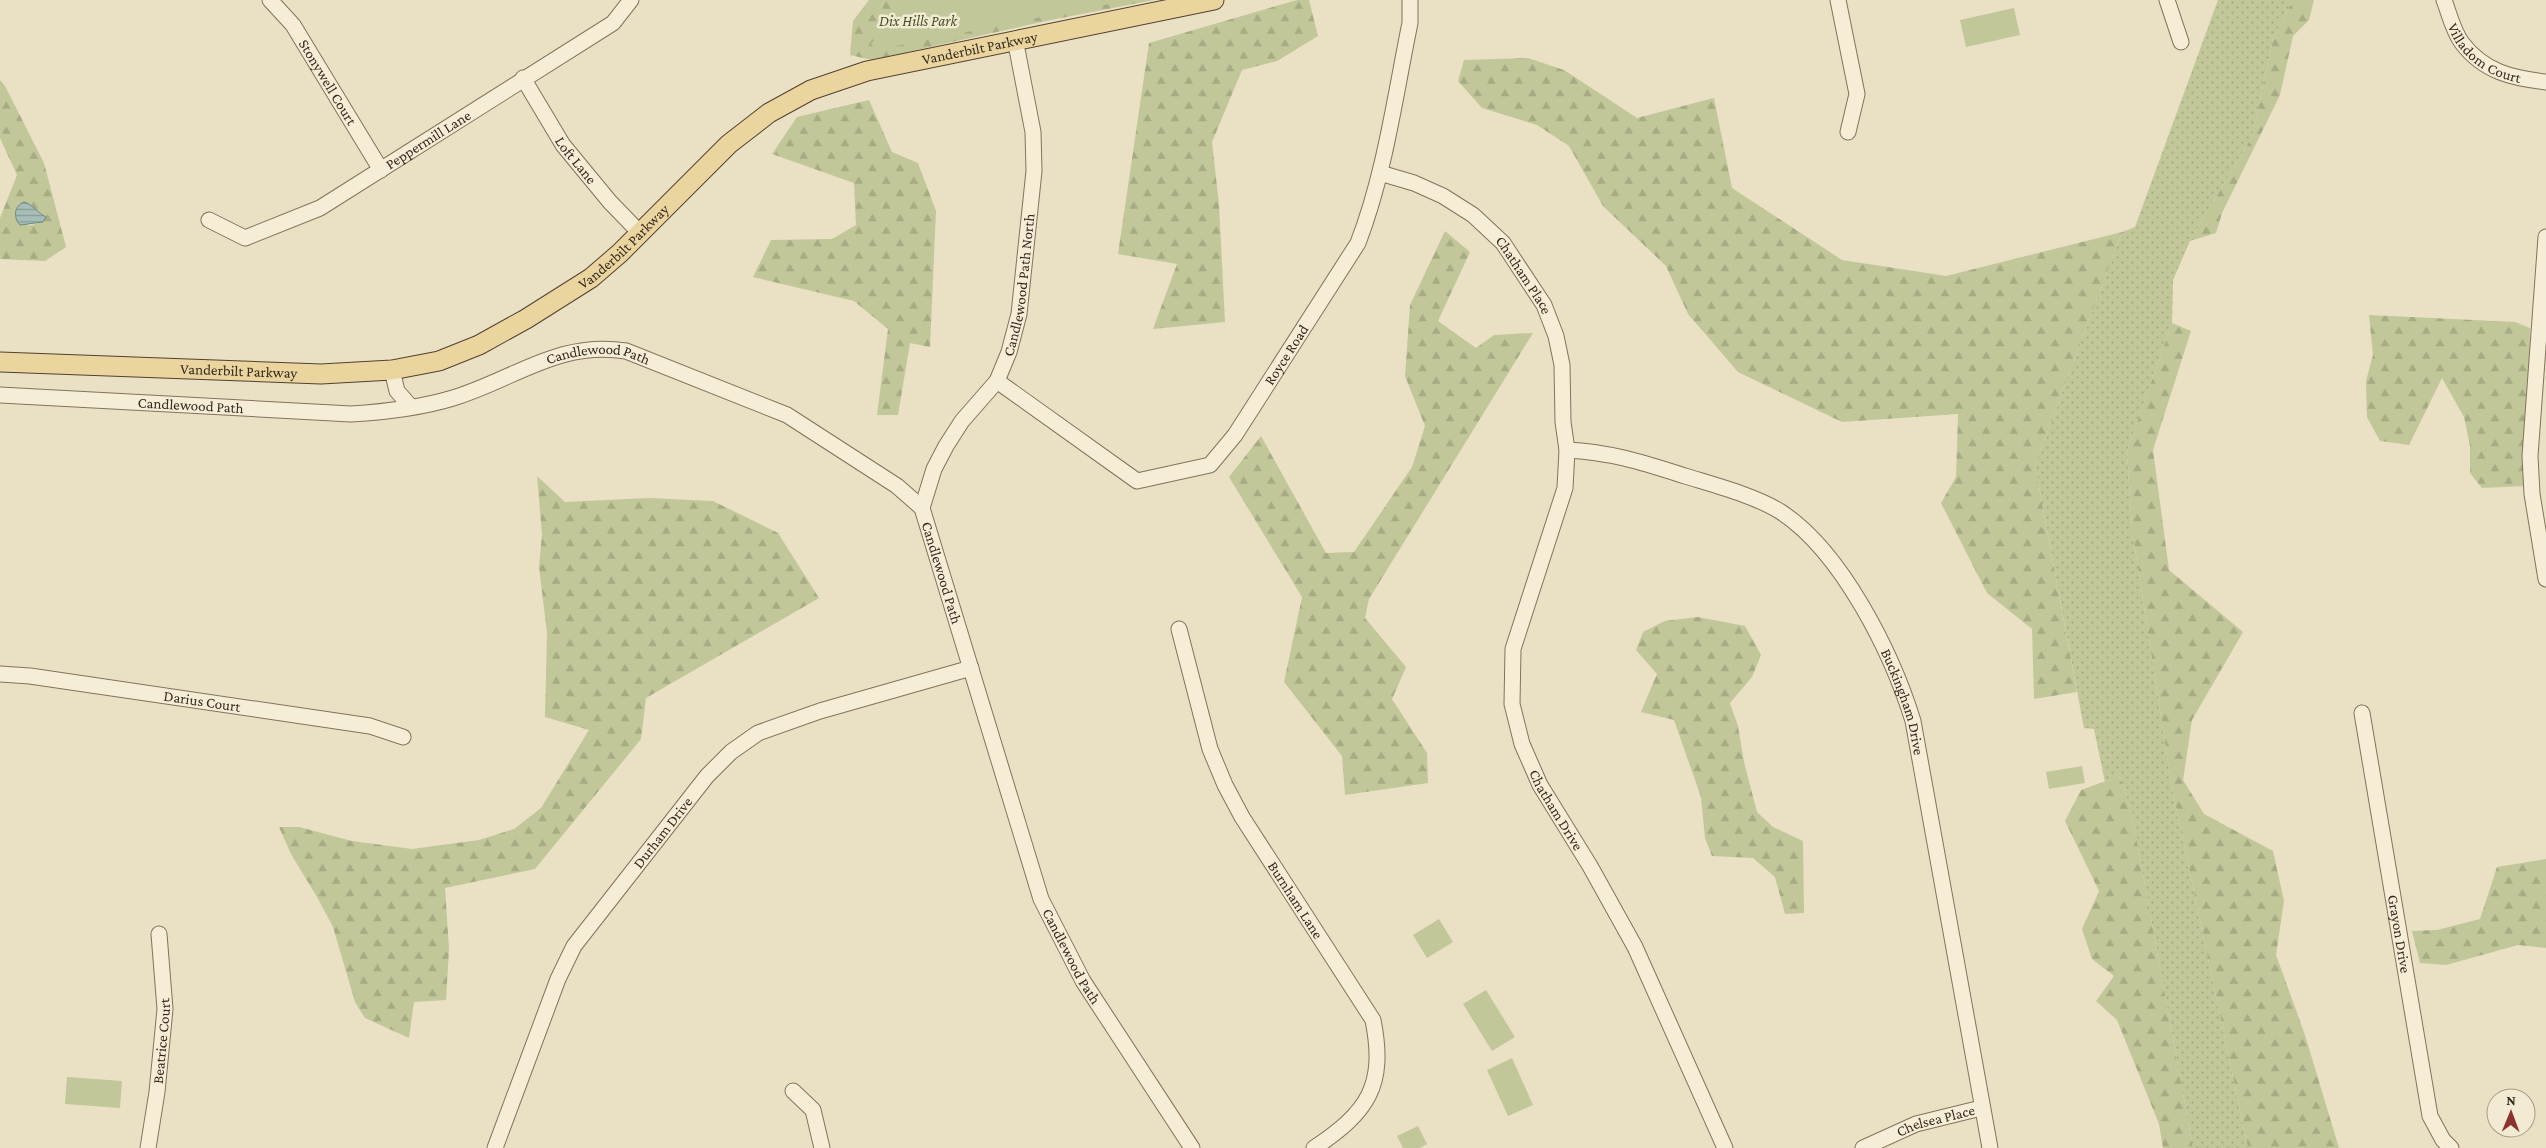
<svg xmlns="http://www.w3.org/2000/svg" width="2546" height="1148" viewBox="0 0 2546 1148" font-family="'Crimson Pro',serif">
<defs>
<pattern id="grass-dots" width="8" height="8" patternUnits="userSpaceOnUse" patternTransform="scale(1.25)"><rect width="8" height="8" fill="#c1c799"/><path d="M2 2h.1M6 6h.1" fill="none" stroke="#a6ab83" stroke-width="1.8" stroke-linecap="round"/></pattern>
<pattern id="forest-firs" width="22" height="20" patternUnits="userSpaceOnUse" patternTransform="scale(1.25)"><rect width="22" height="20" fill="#c1c799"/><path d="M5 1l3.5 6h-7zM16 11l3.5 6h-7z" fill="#a6ab83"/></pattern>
<pattern id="water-rules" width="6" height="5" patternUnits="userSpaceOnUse" patternTransform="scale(1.25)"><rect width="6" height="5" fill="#a6beb7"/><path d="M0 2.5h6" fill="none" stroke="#889b94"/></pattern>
</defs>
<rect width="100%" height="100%" fill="#eae0c4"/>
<path fill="url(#grass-dots)" d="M2218,0H2293L2273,39L2252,137L2190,241L2173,280L2172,323L2127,451L2132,529L2172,788L2248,1148H2193L2132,814L2120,776L2105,782L2094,729L2084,728L2035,465L2122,232L2135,227Z"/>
<path fill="url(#forest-firs)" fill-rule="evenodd" d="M869,0H1154L1046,21L872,60L850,55L853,21Z
M1297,0H1309L1318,36L1277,61L1242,70L1212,142L1219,205L1225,322L1153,329L1177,264L1118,254L1149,43Z
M2293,0H2314L2309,20L2293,36L2280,95L2222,213L2216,233L2190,241L2252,137L2273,39Z
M1528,58L1564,70L1637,118L1714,98L1732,188L1842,260L1946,276L2122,232L2035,465L2077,692L2034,699L2032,629L1987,593L1941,503L1956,477L1958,414L1842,422L1738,372L1688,314L1666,266L1603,206L1569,146L1537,125L1482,108L1458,81L1464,60Z
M0,80L5,86L44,163L66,247L45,261L0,259V218L17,175L0,138ZM33,209L46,217L43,222L28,226Z
M869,100L892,152L918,163L936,211L930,347L910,343L898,415H877L888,329L854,301L753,277L771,240L832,239L856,225L854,183L772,154L797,117Z
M1445,231L1470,252L1438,321L1476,348L1494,335L1533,333L1369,599L1365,618L1406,667L1392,699L1427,753L1428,783L1345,795L1342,756L1284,682L1302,597L1229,477L1261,436L1326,553L1354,552L1412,467L1425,426L1405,376L1410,305Z
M2369,315L2515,322L2530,328L2526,486L2482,488L2470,473V446L2464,417L2442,378L2409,445L2380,441L2367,417L2366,381L2373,355Z
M2172,323L2191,331L2153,450L2169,570L2243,632L2192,720L2183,780L2204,814L2273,851L2284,901L2276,955L2305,1035L2339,1148H2248L2172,788L2132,529L2127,451Z
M537,476L565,502L649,498L713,501L778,533L819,598L646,698L641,739L535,869L445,888L449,949L446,1000L414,1002L409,1038L365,1018L355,1002L333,927L317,897L291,854L279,827H299L352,841L412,849L479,840L514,829L541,808L589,730L545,717L547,633L539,567L542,534Z
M1698,617L1745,626L1761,655L1752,677L1730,703L1738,726L1744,762L1757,812L1773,827L1803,841L1804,913L1785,914L1775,877L1753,858L1712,856L1705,838L1701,797L1674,720L1641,712L1657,674L1636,650L1643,632L1665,621Z
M2120,776L2132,814L2193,1148H2163L2159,1124L2117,1020L2096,1001L2114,976L2092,959L2082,929L2099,891L2065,821L2081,790Z
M2546,859V948L2518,945L2446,965L2420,963L2412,931L2437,930L2480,919L2497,867Z"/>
<path fill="#c1c799" d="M907,0H1129L876,50L871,44Z
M2014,8L2020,35L1966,47L1960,20Z
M2082,766L2085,783L2049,789L2046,772Z
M1439,919L1453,942L1427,958L1413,935Z
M1486,990L1515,1037L1492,1051L1463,1004Z
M1512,1058L1533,1105L1508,1116L1487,1070Z
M67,1077L122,1081L120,1108L65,1104Z
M1418,1126L1427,1144L1420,1148H1403L1397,1136Z"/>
<path fill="url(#water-rules)" stroke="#6d8b84" d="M24,202C32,204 38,213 46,217L43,222L20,225C13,217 14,206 24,202Z"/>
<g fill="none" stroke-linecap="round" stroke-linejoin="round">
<g stroke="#84725c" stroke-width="17">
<g id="minor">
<path id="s1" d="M270,0L293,25L381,170"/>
<path d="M1838,0L1857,94L1848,132"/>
<path d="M2167,0L2181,42"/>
<path id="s2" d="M2444,0C2449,13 2453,31 2462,43C2484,72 2512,78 2546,82"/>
<path id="s3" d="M523,78L563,145L610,202L640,233"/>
<path id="s4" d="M1380,173L1414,183L1443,196L1473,215L1503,243L1544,305L1556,336L1562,365L1563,422L1567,450L1565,488L1513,649L1512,704L1522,744L1540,785L1590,866L1635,947L1725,1148"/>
<path id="s5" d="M209,220L245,238L320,208L613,23L631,0"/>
<path d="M2546,237L2530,456L2532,494L2546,579"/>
<path d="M392,370L397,391L411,407"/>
<path id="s6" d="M997,381L1137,481L1210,465L1235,435L1358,243C1385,173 1395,96 1410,23V0"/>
<path id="s7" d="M0,395L351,414C385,412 420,408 453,398C515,379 559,340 626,351L787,415L897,486L922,508L1041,899L1083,981L1192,1148"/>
<path id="s8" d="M1567,450C1611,452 1644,463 1685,476C1714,485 1756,496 1781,512C1842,552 1892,653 1913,721L1990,1148"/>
<path id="s9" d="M922,508L934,469L946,446L962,421L997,381L1009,352L1019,314L1034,171L1033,132L1015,39"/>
<path id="s10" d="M1179,629L1210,749L1225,785L1242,817L1373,1020C1386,1086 1368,1112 1314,1148"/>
<path id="s11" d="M0,674L30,676L370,726L403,737"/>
<path id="s12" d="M2362,713L2430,1116L2443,1140L2451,1148"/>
<path d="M793,1091L813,1110L822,1148"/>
<path id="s13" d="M148,1148L157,1092L165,1009L159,934"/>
<path id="s14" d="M495,1148L558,979L574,946L707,776L731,752L758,733L820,711L971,668"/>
<path id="s15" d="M1863,1148L1916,1124L1981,1108"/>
</g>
</g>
<g stroke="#524030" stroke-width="21">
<g id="major">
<path id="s16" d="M0,362L321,374L392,370L439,361L479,345L526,319L591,278L620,253L729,144L769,113L811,90L867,71L1214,0"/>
</g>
</g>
<use href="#minor" stroke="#f6edd7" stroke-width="15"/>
<use href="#major" stroke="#ebd59f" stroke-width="19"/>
</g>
<g text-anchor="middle" stroke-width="5" stroke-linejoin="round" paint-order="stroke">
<g font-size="15" font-style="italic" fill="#445027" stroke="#f2ead3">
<text x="918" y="26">Dix Hills Park</text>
</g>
<g font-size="15" fill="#352a1f" stroke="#f2ead3">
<text dy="5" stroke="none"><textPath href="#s16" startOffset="1079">Vanderbilt Parkway</textPath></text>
<text dy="5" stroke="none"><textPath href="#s2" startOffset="71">Villadom Court</textPath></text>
<text dy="5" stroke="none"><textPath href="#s1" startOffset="101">Stonywell Court</textPath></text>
<text dy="5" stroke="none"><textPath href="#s5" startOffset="249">Peppermill Lane</textPath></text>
<text dy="5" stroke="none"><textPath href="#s3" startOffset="98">Loft Lane</textPath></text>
<text dy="5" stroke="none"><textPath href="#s16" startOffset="659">Vanderbilt Parkway</textPath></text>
<text dy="5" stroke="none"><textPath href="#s4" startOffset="182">Chatham Place</textPath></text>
<text dy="5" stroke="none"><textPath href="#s9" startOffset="249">Candlewood Path North</textPath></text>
<text dy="5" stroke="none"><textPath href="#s6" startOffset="381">Royce Road</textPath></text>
<text dy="5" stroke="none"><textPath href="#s7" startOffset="609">Candlewood Path</textPath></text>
<text dy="5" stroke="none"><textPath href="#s16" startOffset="239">Vanderbilt Parkway</textPath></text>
<text dy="5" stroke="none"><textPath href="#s7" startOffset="191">Candlewood Path</textPath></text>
<text dy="5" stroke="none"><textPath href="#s7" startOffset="1042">Candlewood Path</textPath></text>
<text dy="5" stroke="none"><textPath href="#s11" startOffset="204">Darius Court</textPath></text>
<text dy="5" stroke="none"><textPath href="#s8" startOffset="454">Buckingham Drive</textPath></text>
<text dy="5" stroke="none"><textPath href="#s4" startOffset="744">Chatham Drive</textPath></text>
<text dy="5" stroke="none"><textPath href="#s14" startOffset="361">Durham Drive</textPath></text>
<text dy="5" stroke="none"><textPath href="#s10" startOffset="298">Burnham Lane</textPath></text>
<text dy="5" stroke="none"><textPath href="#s12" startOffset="224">Grayon Drive</textPath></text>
<text dy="5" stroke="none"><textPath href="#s7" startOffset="1448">Candlewood Path</textPath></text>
<text dy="5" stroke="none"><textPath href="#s13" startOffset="108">Beatrice Court</textPath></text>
<text dy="5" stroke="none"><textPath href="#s15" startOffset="78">Chelsea Place</textPath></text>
</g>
</g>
<g transform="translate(2511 1113) rotate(1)"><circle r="24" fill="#f2ead3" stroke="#a69d8b"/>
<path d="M0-4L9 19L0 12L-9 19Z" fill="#8e3231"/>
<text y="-8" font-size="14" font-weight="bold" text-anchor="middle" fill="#352a1f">N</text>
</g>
</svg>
